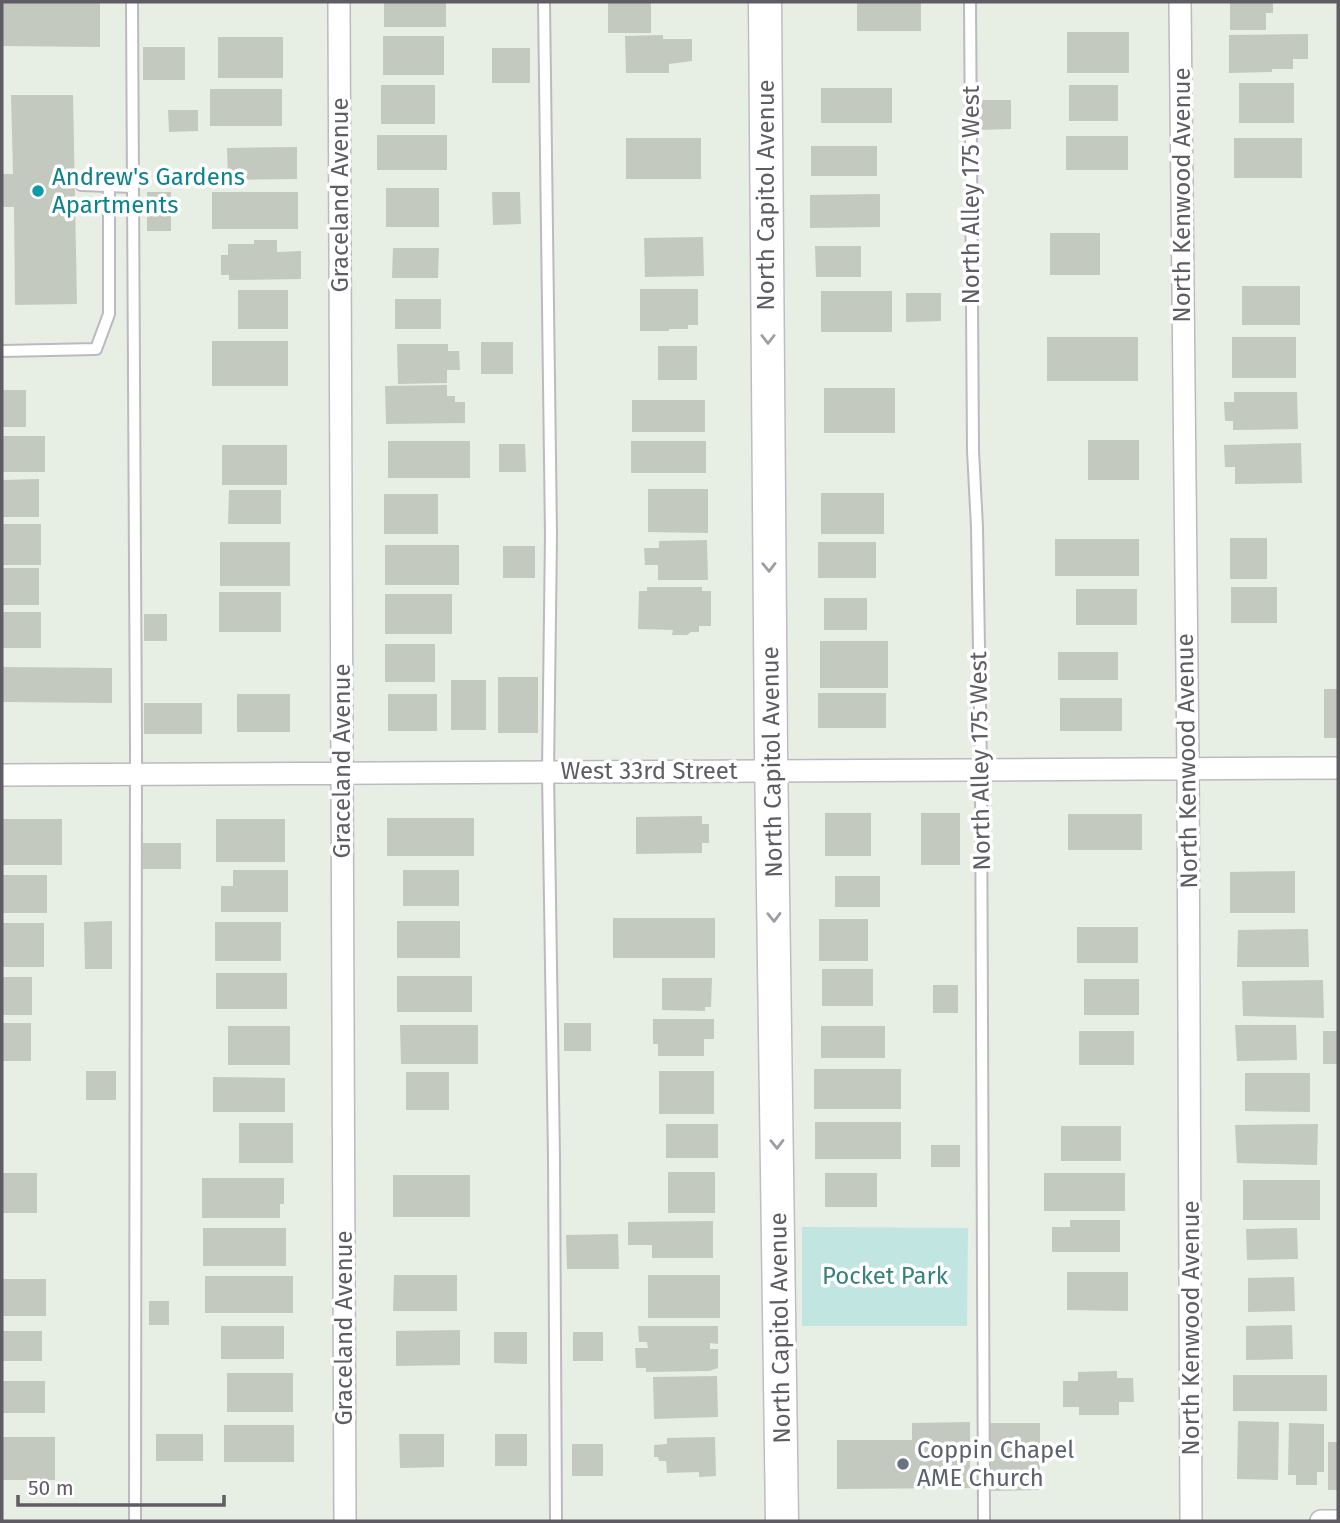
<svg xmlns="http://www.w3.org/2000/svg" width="1340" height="1523" viewBox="0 0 1340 1523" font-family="'Fira Sans',sans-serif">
<rect width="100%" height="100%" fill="#e7eee4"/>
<path fill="#c1e5e1" d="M802,1227L968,1228L967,1326H802Z"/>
<path fill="#c4c9c0" d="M2,2H100V47L2,46Z
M384,2H446V27H384Z
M608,2H651V33H608Z
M857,2H921V31H857Z
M1230,2H1273V13H1266V30H1230Z
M1067,32H1129V73H1067Z
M1308,34V59H1293V69H1272V72L1229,73V35Z
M663,35V39H692V61L669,64V73H626L625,36Z
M383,36H444V75H383Z
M218,37H283V78H218Z
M143,47H185V80H143Z
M492,48H530V83H492Z
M1239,83H1294V123H1239Z
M381,85H435V124H381Z
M1069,85H1118V121H1069Z
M821,88H892V123H821Z
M210,89H282V126H210Z
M11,95H73L77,304L15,305L14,207H2V174H13Z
M979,100H1011V129L979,130Z
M168,110H198V131L169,132Z
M377,135H447V170H377Z
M1066,136H1128V170H1066Z
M626,138H701V179H626Z
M1234,138H1302V178H1234Z
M811,146H877V176H811Z
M297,147V179L228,180L227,148Z
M386,188H439V227H386Z
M147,192H171V231H147Z
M212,192H298V229H212Z
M492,192H520L521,224L493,225Z
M880,194V227L810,228V195Z
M1050,233H1100V275H1050Z
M703,237L704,276L645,277L644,238Z
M254,240H277V252L301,251V279L229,280V275H221V255H228V244H254Z
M815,246H861V277H816Z
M393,248H439L438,278H392Z
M1242,286H1300V325H1242Z
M640,289H698V325H688V329H669V331H640Z
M238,290H288V329H238Z
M821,291H892V332H821Z
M906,293H941V321L906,322Z
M395,299H441V329H395Z
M1047,337H1138V381H1047Z
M1232,337H1296V378H1232Z
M212,341H288V386H212Z
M481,342H513V374H481Z
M397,344H448V351H459L460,370H447V383L398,384Z
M658,346H697V380H658Z
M447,385V396H455V402H465V423L386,424L385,386Z
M824,388H895V433H824Z
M2,390H26V427H2Z
M1234,392H1297L1298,429L1233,430V421H1225L1224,402H1234Z
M632,400H705V432H632Z
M2,436H45V472H2Z
M1088,440H1139V480H1088Z
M388,441H470V478H388Z
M631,441H706V473H631Z
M1301,443L1302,483L1235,484V467H1225L1224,445Z
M499,444H525L526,472H499Z
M222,445H287V485H222Z
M39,479V517H2V480Z
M648,489H708V533L648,532Z
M229,490H281V524H228Z
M821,493H884V534H821Z
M384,494H438V534H384Z
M2,524H41V565H2Z
M1230,538H1267V579H1230Z
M1055,539H1139V576H1055Z
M707,540L708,580H658V565H645L644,548H659V541Z
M220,542H290V586H220Z
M818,542H876V578H818Z
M385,545H459V585H385Z
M503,546H535V578H503Z
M2,568H39V605H2Z
M647,587H702V591H711V626H699V632H691L687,635H672L673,630L638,629L639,591H647Z
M1231,587H1277V623H1231Z
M1076,589H1137V625H1076Z
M219,592H281V632H219Z
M385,594H452V634H385Z
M824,598H867V630H824Z
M2,612H41V648H2Z
M144,614H167V641H144Z
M820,641H888V688H820Z
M385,644H435V682H385Z
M1058,652H1118V680H1058Z
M2,667L112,668V703L2,702Z
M498,677H538V733H498Z
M451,680H486V730H451Z
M1324,689H1338V738H1324Z
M818,693H886V728H818Z
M237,694H290V732H237Z
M388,694H437V731H388Z
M1060,698H1122V731H1060Z
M144,703H202V734H144Z
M825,813H871V856H825Z
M921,813H960V865H921Z
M1068,814H1142V850H1068Z
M702,816V824H709V843H702V853L636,854V817Z
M387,818H474V856H387Z
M2,819H62V865H2Z
M216,819H285V862H216Z
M143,843H181V869H143Z
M233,870H288V912H221V886H233Z
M403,870H459V906H403Z
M1295,871V913H1230V872Z
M2,875H47V913H2Z
M835,876H880V907H835Z
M613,918H715V958H613Z
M819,919H868V961H819Z
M112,921V969H85L84,922Z
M397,921H460V958H397Z
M215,922H281V961H215Z
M2,923H44V967H2Z
M1077,927H1138V963H1077Z
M1308,929L1309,967H1237L1238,930Z
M822,969H873V1006H822Z
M216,973H287V1009H216Z
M397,976H472V1012H397Z
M2,977H32V1015H2Z
M662,978H712L711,1007H705V1011L662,1010Z
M1084,979H1139V1015H1084Z
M1323,980L1324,1018L1243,1016L1242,981Z
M933,985H958V1013H933Z
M653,1019H714V1039H704V1056H658V1044H653Z
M2,1023H31V1061H2Z
M564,1023H591V1051H564Z
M400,1025H478V1064H401Z
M1235,1025H1296L1297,1060L1237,1061Z
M228,1026H290V1065H228Z
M821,1026H885V1058H821Z
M1079,1031H1134V1065H1079Z
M1323,1031H1338V1064H1323Z
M814,1069H901V1109H814Z
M86,1071H116V1100H86Z
M659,1071H714V1114H659Z
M406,1072H449V1110H406Z
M1245,1073H1310V1112L1245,1111Z
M213,1077L285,1078V1112H213Z
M815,1122H901V1159H815Z
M239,1123H293V1163H239Z
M666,1124H718V1158H666Z
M1318,1124L1317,1165L1237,1163L1235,1125Z
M1061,1126H1121V1161H1061Z
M931,1145H960V1167H931Z
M668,1172H715V1213H668Z
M2,1173H37V1213H2Z
M825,1173H877V1207H825Z
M1044,1173H1125V1211H1044Z
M393,1175H470V1217H393Z
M202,1178H284V1204H280V1218H202Z
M1243,1180H1320V1220H1243Z
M1070,1220H1120V1252H1052V1227H1070Z
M713,1221V1258H652V1245H628V1222Z
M203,1228H286V1266H203Z
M1297,1228L1298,1259L1247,1260L1246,1229Z
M618,1234L619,1269H567L566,1235Z
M1067,1272H1128V1311L1067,1310Z
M394,1275H457V1311H393Z
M648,1275H720V1318H648Z
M205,1276H293V1313H205Z
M1294,1277L1295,1311L1248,1312V1278Z
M2,1279H46V1316H2Z
M149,1301H169V1325H149Z
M1292,1325L1293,1359L1246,1360V1326Z
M221,1326H284V1359H221Z
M638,1326H718V1344L710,1343V1349H718V1368L709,1371L646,1372V1368H636L635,1348H648L647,1342H639Z
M460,1330V1365L396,1366V1331Z
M2,1331H42V1361H2Z
M494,1332H527V1364L494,1363Z
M573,1332H603V1361H573Z
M1117,1371V1378H1133L1134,1402H1119V1415H1079V1407H1063V1381H1078V1372Z
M227,1373H293V1412H227Z
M1233,1375H1327V1411H1233Z
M717,1376L718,1417L654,1419L653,1377Z
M2,1381H45V1413H2Z
M1238,1421L1279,1422L1278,1480L1237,1479Z
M970,1422V1488L837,1489V1440H912V1423Z
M987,1423H1040V1490L987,1491Z
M1289,1423L1324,1424V1472H1317V1485H1296V1475H1288Z
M224,1425H294V1462H224Z
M156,1434H203V1461H156Z
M399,1434H444V1467L400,1468Z
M495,1434H527V1466H495Z
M2,1437H55V1480H2Z
M715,1437L716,1476L699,1477V1472L667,1473L666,1461H659L658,1457H654V1445L667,1444V1438Z
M1328,1442H1338V1490H1328Z
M572,1444H603V1476H572Z"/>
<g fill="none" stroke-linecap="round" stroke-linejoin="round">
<g stroke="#bcb9c0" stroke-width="14">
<path id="service" d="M132,2L136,747L135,1521
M544,2L551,535L548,772L554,1157L556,1521
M970,2L973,451L977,527L981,769L984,1521
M81,185L109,186
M2,351L96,349L109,314V186L133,187"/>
</g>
<g stroke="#bcb9c0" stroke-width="24">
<path id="minor" d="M339,2L345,1521
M1180,2L1188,768L1191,1521
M2,775L1338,768
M1321,1521H1338"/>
</g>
<g stroke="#c0bcc5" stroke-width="35">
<path id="secondary" d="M765,2L771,752L782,1521"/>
</g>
<use href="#service" stroke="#fff" stroke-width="10"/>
<use href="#minor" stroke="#fff" stroke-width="21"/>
<use href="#secondary" stroke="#fff" stroke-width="32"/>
</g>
<defs><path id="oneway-chevron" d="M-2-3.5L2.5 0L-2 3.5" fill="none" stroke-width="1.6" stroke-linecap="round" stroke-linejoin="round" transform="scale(1.75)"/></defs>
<g stroke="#9f9da2">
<use href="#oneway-chevron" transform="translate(768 339) rotate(90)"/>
<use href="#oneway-chevron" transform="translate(769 567) rotate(89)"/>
<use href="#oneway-chevron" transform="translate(774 917) rotate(89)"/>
<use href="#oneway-chevron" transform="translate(777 1144) rotate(89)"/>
</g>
<circle fill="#0f9aa8" stroke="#fff" stroke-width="2.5" cx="38" cy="191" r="7"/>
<circle fill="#6b7280" stroke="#fff" stroke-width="2.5" cx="903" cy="1464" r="7"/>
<g text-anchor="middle" stroke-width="7" stroke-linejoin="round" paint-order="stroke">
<g font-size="24" fill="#0d838f" stroke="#fff" text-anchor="start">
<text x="52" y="185">Andrew's Gardens<tspan x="52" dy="28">Apartments</tspan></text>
</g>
<g font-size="24" fill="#5f5c64" stroke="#fff">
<text transform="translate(340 195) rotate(-90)" y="8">Graceland Avenue</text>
<text transform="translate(766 195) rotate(-90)" y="8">North Capitol Avenue</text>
<text transform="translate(971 195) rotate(-90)" y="8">North Alley 175 West</text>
<text transform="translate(1182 195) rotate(-90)" y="8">North Kenwood Avenue</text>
<text transform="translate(342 761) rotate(-90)" y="8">Graceland Avenue</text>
<text transform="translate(980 761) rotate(-91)" y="8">North Alley 175 West</text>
<text transform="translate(1187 761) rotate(-91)" y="8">North Kenwood Avenue</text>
<text transform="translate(772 762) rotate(-91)" y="8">North Capitol Avenue</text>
<text x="649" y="779">West 33rd Street</text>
<text transform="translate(344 1328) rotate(-90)" y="8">Graceland Avenue</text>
<text transform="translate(780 1328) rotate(-91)" y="8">North Capitol Avenue</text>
<text transform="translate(1191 1328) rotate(-90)" y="8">North Kenwood Avenue</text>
</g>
<g font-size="24" fill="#35827c" stroke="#fff">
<text x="885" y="1284">Pocket Park</text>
</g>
<g font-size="24" fill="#5b616d" stroke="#fff" text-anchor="start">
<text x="917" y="1458">Coppin Chapel<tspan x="917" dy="28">AME Church</tspan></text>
</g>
</g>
<rect width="1340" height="1523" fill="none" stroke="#5f5c64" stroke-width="7"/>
<path d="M18 1495v10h206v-10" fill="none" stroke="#5f5c64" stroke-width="3.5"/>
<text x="28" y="1495" font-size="21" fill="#5f5c64" stroke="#ffffff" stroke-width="5" paint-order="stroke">50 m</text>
</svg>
